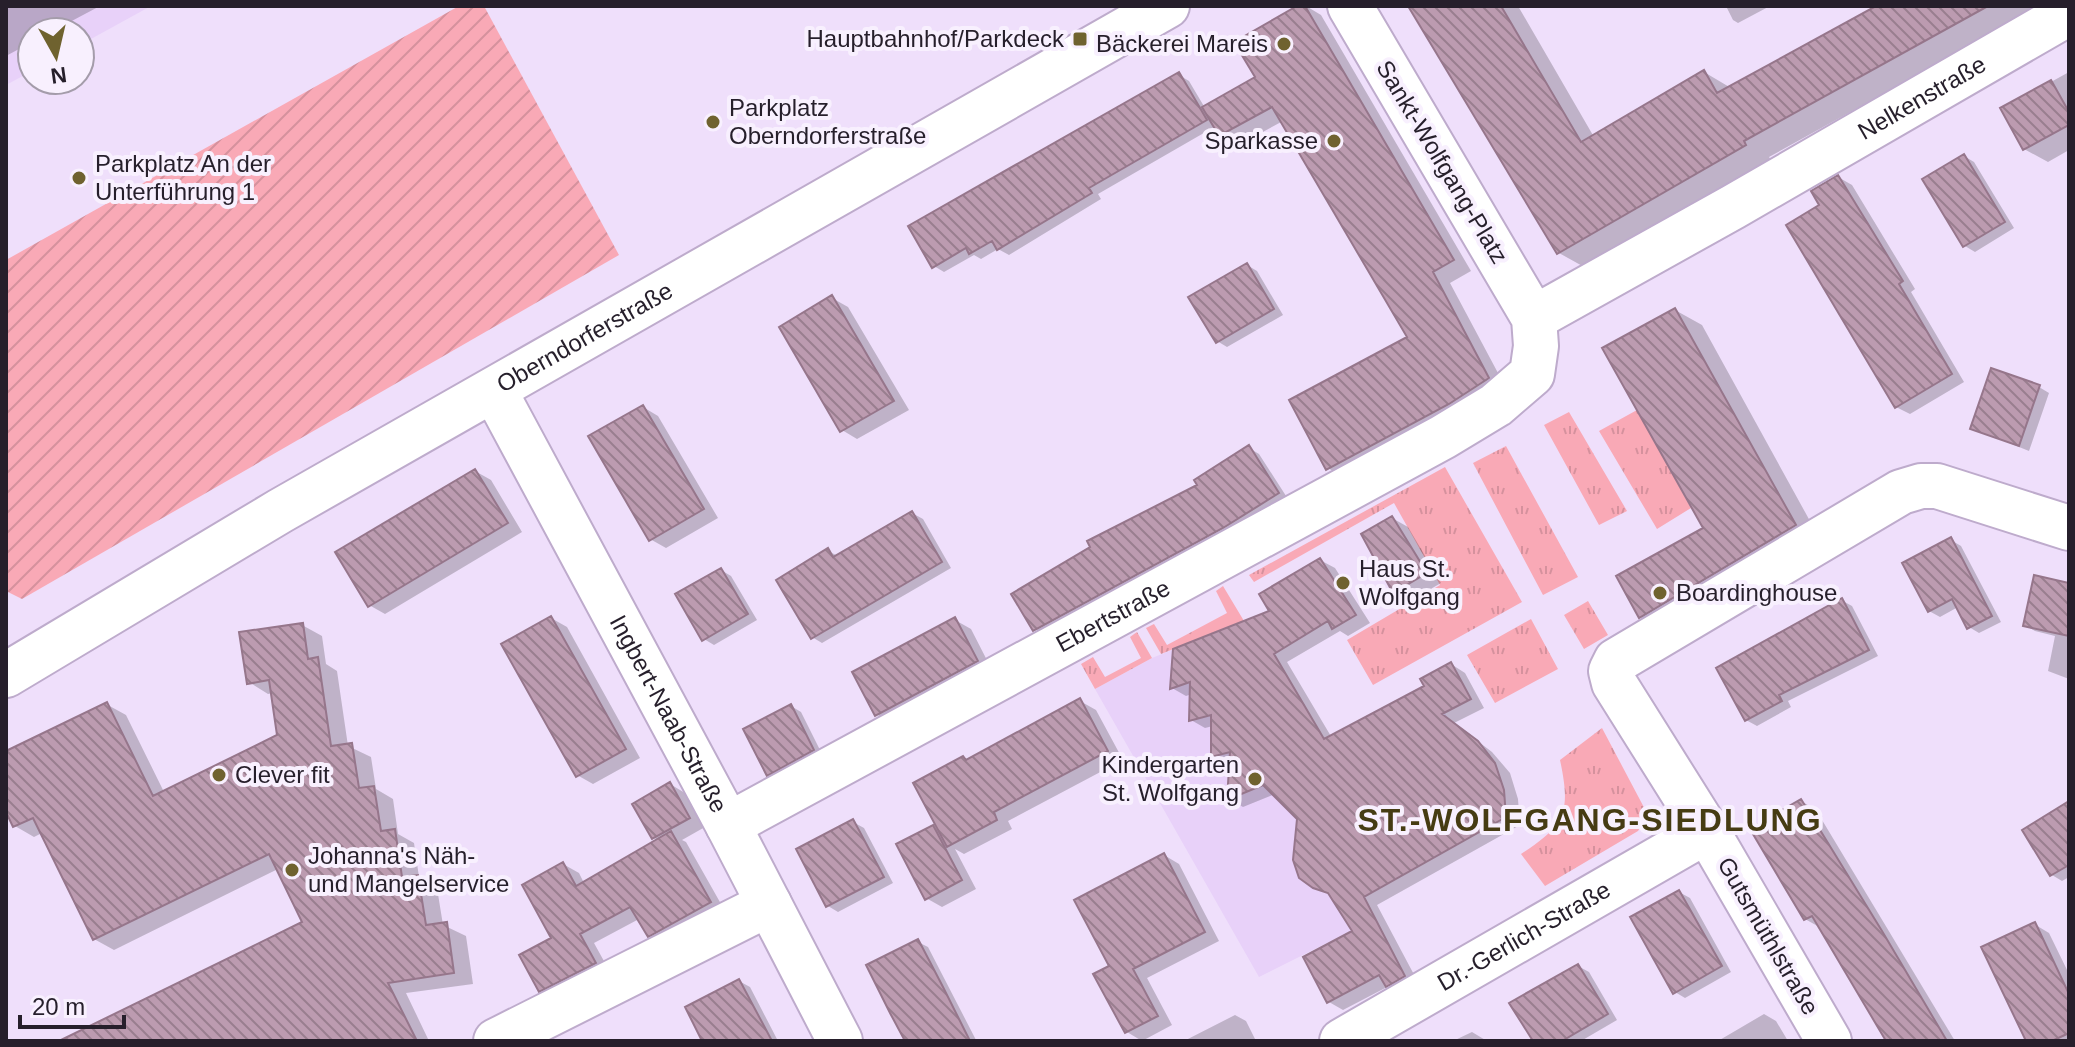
<svg xmlns="http://www.w3.org/2000/svg" width="2075" height="1047" viewBox="0 0 2075 1047" font-family="Helvetica,sans-serif">
<defs>
<pattern id="grass-tufts" width="24" height="20" patternUnits="userSpaceOnUse" patternTransform="scale(2)"><rect width="24" height="20" fill="#f9a9b6"/><path d="M3 7l-1-3M5 7V3M7 7l1-3M15 17l-1-3M17 17v-4M19 17l1-3" fill="none" stroke="#d5919d"/></pattern>
<pattern id="garden-furrows" width="10" height="10" patternUnits="userSpaceOnUse" patternTransform="scale(2)"><rect width="10" height="10" fill="#f9a9b6"/><path d="M-1 1l2-2M0 10L10 0M9 11l2-2" fill="none" stroke="#d5919d"/></pattern>
<pattern id="building-back-hatch" width="6" height="6" patternUnits="userSpaceOnUse" patternTransform="scale(2)"><rect width="6" height="6" fill="#bc9bb0"/><path d="M-1 5l2 2M0 0l6 6M5-1l2 2" fill="none" stroke="#997e8f"/></pattern>
</defs>
<rect width="100%" height="100%" fill="#efdffb"/>
<path fill="#e8d1f9" d="M6,6H151L80,45V32H32V71L6,85Z
M1244,621L1251,641L1264,636L1324,739L1424,686L1440,715L1445,713L1452,726L1297,819L1293,859L1299,878L1313,888L1328,893L1353,930L1259,977L1095,689L1152,658Z"/>
<path fill="url(#grass-tufts)" d="M1637,410L1691,508L1657,529L1599,431Z
M1569,412L1627,511L1599,525L1544,425Z
M1506,446L1578,577L1543,595L1473,463Z
M1445,467L1522,602L1373,685L1347,640L1440,585L1394,503L1254,582L1249,575Z
M1223,586L1244,621L1161,654L1146,628L1154,624L1167,645L1227,613L1216,591Z
M1588,601L1608,635L1584,649L1564,615Z
M1531,619L1558,669L1495,703L1467,655Z
M1137,632L1152,658L1095,689L1081,664L1093,657L1105,677L1141,658L1130,637Z
M1602,728L1648,815L1638,831L1545,886L1521,854C1566,825 1571,812 1560,760Z"/>
<path fill="url(#garden-furrows)" d="M459,6H484L619,255L22,599L6,591V260Z"/>
<path fill="#0003" d="M6,6H100L51,32H32V42L6,56Z
M1301,6H1306L1321,15L1471,271L1450,283L1506,388L1346,479L1328,468L1410,338L1283,121L1239,145L1221,134L1216,126L1098,194L1101,199L1009,255L998,249L981,259L974,255L944,272L934,266L1179,75L1189,81L1205,108L1257,77Z
M1410,6H1518L1594,137L1704,72L1731,88L1880,6H2042L1769,157L1771,160L1586,268L1559,253Z
M1726,6H1770L1738,23L1733,20Z
M2069,72V150L2048,162L2024,149L2002,109Z
M1964,156L1974,162L2014,228L1975,252L1965,246Z
M1838,177L1852,185L1915,289L1911,292L1964,382L1910,414L1896,407L1822,205Z
M1247,265L1257,271L1283,315L1227,347L1217,341Z
M832,298L848,307L909,410L857,439L842,430Z
M1675,310L1702,325L1821,541L1668,632L1641,617L1705,529Z
M2039,387L2049,393L2029,451L1972,428Z
M643,407L658,416L718,518L666,548L650,539Z
M1249,448L1259,454L1288,499L1045,635L1035,629L1200,486Z
M475,471L491,480L522,532L385,614L369,605Z
M912,513L923,519L951,568L822,643L812,637L828,551L838,556Z
M1392,518L1408,527L1441,583L1410,601L1394,592Z
M1951,540L1961,546L2001,622L1979,633L1969,627L1958,607L1940,617L1929,611Z
M1320,560L1335,568L1370,623L1348,636L1340,631L1287,662L1332,738L1426,687L1451,664L1465,673L1484,708L1454,723L1492,752L1510,773L1518,799L1520,825L1377,905L1419,984L1402,994L1389,986L1343,1010L1329,1002L1354,932L1330,895L1314,886L1299,818L1275,794L1243,807L1229,799L1231,763L1227,764L1213,756V726L1205,728L1191,720L1192,694L1186,696L1172,688L1272,612Z
M721,570L731,576L757,620L714,645L704,639Z
M2069,585V679L2048,671L2055,636L2035,631L2025,625Z
M1841,600L1852,606L1878,656L1788,701L1791,707L1757,726L1746,720Z
M551,618L567,627L640,758L593,784L577,775Z
M955,620L971,629L992,670L892,723L876,714Z
M302,625L322,636L326,664L337,671L348,746L371,757L376,789L393,799L398,834L414,843L419,877L437,888L443,925L466,936L473,984L406,993L429,1041H63L304,923L278,869L114,950L94,939L42,833L34,837L15,826L6,808V753L106,704L126,715L164,792L279,736L273,693L268,694L249,682Z
M1080,701L1096,710L1123,760L1008,821L1012,829L964,854L955,849L976,889L942,907L926,898L933,827L941,832L963,758L968,761Z
M791,706L801,712L823,756L778,780L768,774Z
M670,784L685,793L705,827L682,840L686,842L725,911L665,944L649,936L639,919L594,943L610,972L556,999L540,990L553,938L563,864L579,873L584,883L659,840L654,838Z
M1801,801L1816,810L1955,1041H1888L1821,928L1805,919Z
M2069,804V877L2062,881L2052,875Z
M853,822L864,828L893,883L838,912L828,906Z
M1164,855L1179,864L1219,941L1147,978L1172,1025L1142,1041L1127,1032L1111,967Z
M1679,892L1690,898L1731,972L1685,998L1675,992Z
M2034,924L2049,933L2069,974V1041H2028Z
M918,942L928,947L976,1040L907,1041Z
M1578,966L1589,972L1617,1020L1581,1041H1535Z
M739,981L750,987L778,1041H705Z
M1764,1014L1776,1021L1788,1041H1718Z
M1235,1015L1246,1021L1256,1041H1184Z
M1472,1032L1487,1041H1453Z"/>
<path fill="url(#building-back-hatch)" stroke="#96768b" stroke-width="2" d="M1297,6H1305L1454,260L1433,272L1489,378L1449,404L1326,470L1289,400L1407,337L1272,107L1219,136L1202,107L1255,77L1234,42Z
M1408,6H1501L1581,142L1704,70L1717,93L1876,6H1988L1744,141L1746,145L1557,254Z
M1179,72L1207,120L1089,188L1092,193L997,250L992,241L969,254L966,248L932,268L908,226Z
M2051,80L2069,112V125L2023,150L2000,108Z
M1964,154L2005,222L1963,247L1922,179Z
M1838,175L1903,281L1899,284L1952,374L1895,408L1786,225L1819,205L1811,191Z
M1247,263L1274,309L1216,343L1188,297Z
M832,295L894,401L840,432L779,327Z
M1675,308L1796,525L1639,618L1616,576L1703,528L1602,348Z
M1991,368L2040,385L2019,446L1970,429Z
M643,405L704,509L649,541L588,436Z
M1249,445L1279,493L1223,528L1033,631L1011,594L1090,547L1087,541L1197,485L1194,480Z
M475,469L508,523L368,607L335,552Z
M912,511L942,562L811,639L776,580L828,548L833,557Z
M1392,516L1427,573L1393,593L1361,534Z
M1951,537L1992,616L1967,629L1952,599L1928,612L1902,563Z
M1320,558L1356,615L1332,629L1328,621L1274,654L1324,739L1424,686L1420,679L1451,662L1471,699L1442,714L1478,741L1495,763L1504,790L1506,817L1364,897L1405,976L1386,987L1379,975L1327,1003L1303,957L1352,931L1328,893L1313,888L1299,878L1293,860L1297,819L1263,785L1227,800L1230,752L1211,757V715L1189,721L1190,682L1170,689L1173,649L1269,611L1259,594Z
M721,568L748,614L702,641L675,594Z
M2034,575L2069,583V636L2023,626Z
M1842,598L1869,650L1779,695L1782,701L1745,721L1716,668Z
M551,616L626,749L576,777L501,644Z
M955,617L978,661L875,716L852,672Z
M303,623L308,659L318,657L331,746L352,743L359,788L374,786L381,831L395,829L402,877L418,875L426,925L447,922L454,973L388,983L417,1041H59L302,922L269,854L93,940L33,818L13,827L6,812V751L107,702L153,796L277,735L269,680L247,684L239,632Z
M1080,698L1108,751L994,812L997,820L947,847L913,783L963,756L966,760Z
M791,704L814,750L767,776L743,729Z
M670,782L690,818L652,839L632,804Z
M1801,799L1882,931L1947,1041H1886L1812,916L1804,920L1750,829Z
M2069,801V865L2050,876L2022,830Z
M853,819L884,877L826,907L796,849Z
M933,825L962,880L925,900L896,844Z
M671,831L711,902L648,937L630,907L580,934L596,963L539,992L519,955L551,938L522,885L563,862L576,886Z
M1164,853L1205,932L1133,969L1158,1016L1125,1033L1093,974L1109,966L1074,900Z
M1679,890L1722,966L1673,994L1630,917Z
M2035,922L2069,994V1033L2052,1041H2026L1981,947Z
M918,939L943,987L970,1041H905L890,1013L866,965Z
M1578,964L1608,1014L1562,1041H1533L1509,1003Z
M739,979L772,1041H702L685,1007Z"/>
<g fill="none" stroke-linecap="round" stroke-linejoin="round">
<g stroke="#beabcc" stroke-width="48">
<g id="minor">
<path id="s1" d="M1534,318L1733,207L2069,13"/>
<path id="s2" d="M494,390L728,825L840,1041"/>
<path id="s3" d="M728,825L1443,437L1496,405L1532,374L1536,346L1534,318L1350,6"/>
<path d="M496,1041L769,904"/>
<path id="s4" d="M1342,1041L1707,831"/>
<path d="M1829,1041L1707,831L1614,683L1611,671L1616,661L1901,492L1921,486H1937L2069,528"/>
</g>
</g>
<g stroke="#beabcc" stroke-width="48">
<g id="major">
<path id="s5" d="M6,675L280,511L1167,6"/>
</g>
</g>
<use href="#minor" stroke="#fff" stroke-width="44"/>
<use href="#major" stroke="#fff" stroke-width="44"/>
</g>
<g fill="#6f622f" stroke="#f8f0fe" stroke-width="3">
<rect x="1072" y="31" width="16" height="16" rx="4"/>
<circle cx="1284" cy="44" r="8"/>
<circle cx="713" cy="122" r="8"/>
<circle cx="1334" cy="141" r="8"/>
<circle cx="79" cy="178" r="8"/>
<circle cx="1343" cy="583" r="8"/>
<circle cx="1660" cy="593" r="8"/>
<circle cx="219" cy="775" r="8"/>
<circle cx="1255" cy="779" r="8"/>
<circle cx="292" cy="870" r="8"/>
</g>
<g text-anchor="middle" stroke-width="8" stroke-linejoin="round" paint-order="stroke">
<g font-size="24" fill="#261f2b" stroke="#f8f0fe" text-anchor="start">
<text x="1064" y="47" text-anchor="end">Hauptbahnhof/Parkdeck</text>
<text x="1268" y="52" text-anchor="end">Bäckerei Mareis</text>
<text x="729" y="116">Parkplatz<tspan x="729" dy="28">Oberndorferstraße</tspan></text>
<text x="1318" y="149" text-anchor="end">Sparkasse</text>
<text x="95" y="172">Parkplatz An der<tspan x="95" dy="28">Unterführung 1</tspan></text>
<text x="1359" y="577">Haus St.<tspan x="1359" dy="28">Wolfgang</tspan></text>
<text x="1676" y="601">Boardinghouse</text>
<text x="1239" y="773" text-anchor="end">Kindergarten<tspan x="1239" dy="28">St. Wolfgang</tspan></text>
<text x="235" y="783">Clever fit</text>
<text x="308" y="864">Johanna's Näh-<tspan x="308" dy="28">und Mangelservice</tspan></text>
</g>
<g font-size="24" fill="#261f2b" stroke="#f8f0fe">
<text dy="8" stroke="none"><textPath href="#s1" startOffset="446">Nelkenstraße</textPath></text>
<text transform="translate(1442 162) rotate(59)" y="8">Sankt-Wolfgang-Platz</text>
<text dy="8" stroke="none"><textPath href="#s5" startOffset="670">Oberndorferstraße</textPath></text>
<text dy="8" stroke="none"><textPath href="#s3" startOffset="438">Ebertstraße</textPath></text>
<text dy="8" stroke="none"><textPath href="#s2" startOffset="368">Ingbert-Naab-Straße</textPath></text>
<text dy="8" stroke="none"><textPath href="#s4" startOffset="210">Dr.-Gerlich-Straße</textPath></text>
<text transform="translate(1768 936) rotate(60)" y="8">Gutsmüthlstraße</text>
</g>
<g font-size="32" font-weight="bold" letter-spacing="2" fill="#463c13" stroke="#f8f0fe">
<text x="1590" y="831">ST.-WOLFGANG-SIEDLUNG</text>
</g>
</g>
<rect width="2075" height="1047" fill="none" stroke="#261f2b" stroke-width="16"/>
<g transform="translate(56 56) rotate(172)"><circle r="38" fill="#f8f0fe" stroke="#a49caa" stroke-width="2"/>
<path d="M0-6L14 30L0 20L-14 30Z" fill="#6f622f"/>
<text y="-12" font-size="22" font-weight="bold" text-anchor="middle" fill="#261f2b">N</text>
</g>
<path d="M20 1015v12h104v-12" fill="none" stroke="#261f2b" stroke-width="4"/>
<text x="32" y="1015" font-size="24" fill="#261f2b" stroke="#f8f0fe" stroke-width="6" paint-order="stroke">20 m</text>
</svg>
